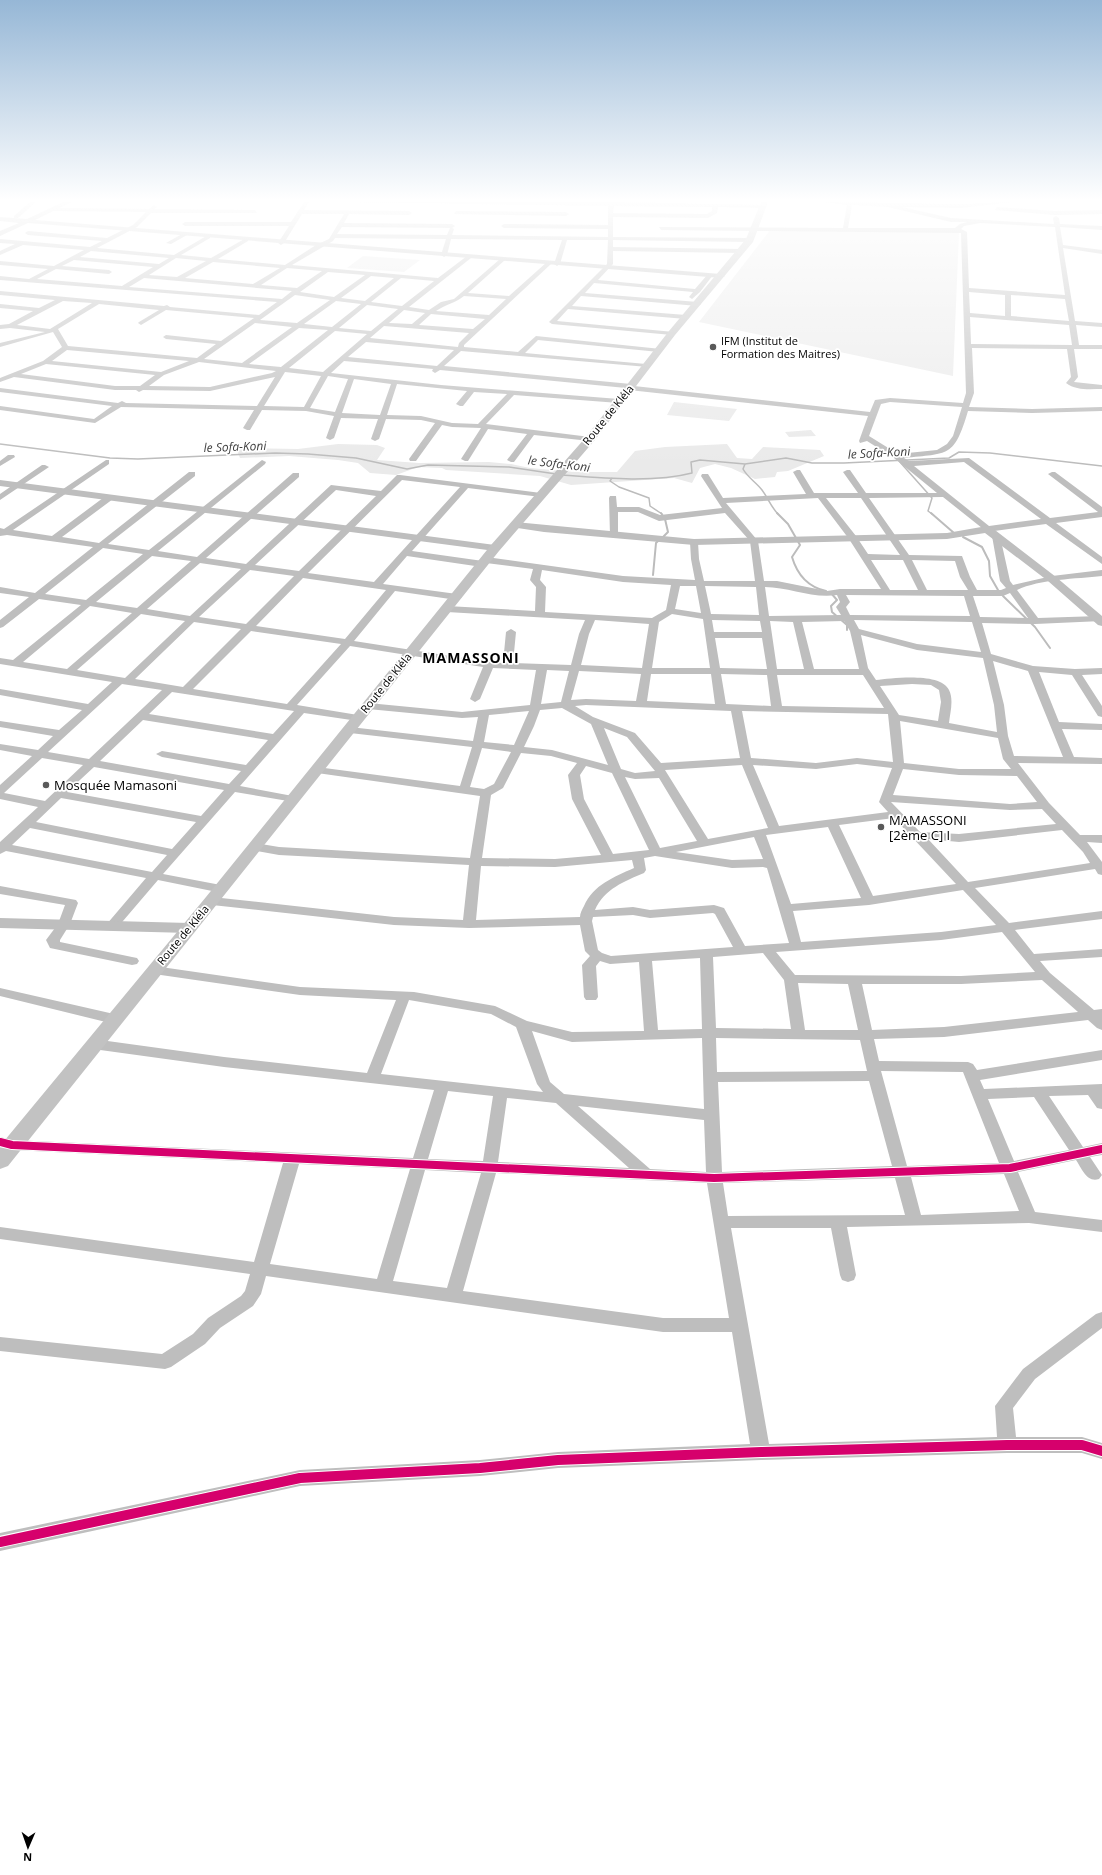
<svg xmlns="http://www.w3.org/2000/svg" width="1102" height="1875" viewBox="0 0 1102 1875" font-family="'Open Sans',sans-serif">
<rect width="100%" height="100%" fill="#fff"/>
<path fill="#eaeaea" d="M771,229L959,232L953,376L699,322Z
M363,256L420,260L404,272L347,268Z
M674,402L737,409L729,421L667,415Z
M811,430L816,436L789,437L785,432Z
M338,444L377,445L385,448L377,460L419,463L489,462L511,464L530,468L575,472H617L635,451L665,447L727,444L737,458L752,459L763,447L820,450L824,456L788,471L777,472L775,477L755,479L731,468L715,464L700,468L692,483L674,478L571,485L540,476L446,470L442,468L418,467L396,475L370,473L358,463L338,460L289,456L240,458L236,448L298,449Z"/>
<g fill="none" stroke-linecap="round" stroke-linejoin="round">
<path stroke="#bcbcbc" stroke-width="1.5" d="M0,444L110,458L138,459L275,453L308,454L356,458L407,469L428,465L509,467L556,474
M899,461L932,498L928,511L932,514
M745,464L743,469C748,478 756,482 762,490C768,498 771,507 778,514
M562,475C601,478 654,483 692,473L691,462L700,460L745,464L786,458L812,463H844L949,458L959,452L990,453L1102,466
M612,478L610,481L619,487L649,498L650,506L662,514"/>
<path stroke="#bcbcbc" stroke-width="2" d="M661,513L665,519L668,532L663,537
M777,513L788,524L800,545L792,557C797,574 808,587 826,591
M931,513L954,533
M963,537L982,547L989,561L990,576L998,590
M653,575L656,543L658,541
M831,593L837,600L831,606L832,612L847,625V630
M1003,596L1035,627L1050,648"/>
<path fill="#bebebe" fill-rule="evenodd" d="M30,202H36L18,218H14V216Z
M304,202H309L304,210L409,211L412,213L409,215L349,214L344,223L452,224L455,226L452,228L454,229L452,235L608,237V229L504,228L501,226L504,224L608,225V206L347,202H614L766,205L764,208L718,207L717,213L708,218L613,217V237L750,238L753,240L750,242L613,240V247L741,249L744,251L741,253L613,251V264L598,280L695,289L708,274L713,275L700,292L692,299L689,297L693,292L594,283L585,293L698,302L701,304L698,306L581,296L572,306L686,315L689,317L686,319L568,309L557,321L674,332L675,333L672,335L552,324L549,322L607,264L608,240H567L560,264L557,266L554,264L562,240L451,239L447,255L444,257L441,255L446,239L335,238L333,241L292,265L438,278L467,256H471V258L409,307L429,310L441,302L454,299L500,259L505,260L468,293L509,296L547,262H551V264L464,345V347L518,352L536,336L661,349L662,350L659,352L538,340L525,353L646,364L649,366L648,367L461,351L444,366L631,384L634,386L870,412L875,400L890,398L963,403L966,393L961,233L661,230L659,227L843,228L847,205L823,202L961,204L1012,202L961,208L902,207L951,218L1054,224L1053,218L1056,216L1059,218L1060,224L1102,226V230L1060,227L1063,245L1102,250V254L1063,248L1075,321L1102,323V327L1076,325L1079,345H1102V349H1074L1078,377L1074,382L1102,385V389C1091,389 1076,391 1066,383L1071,377L1067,349L972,348L974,393L969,407L1032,409L1102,407V411L1032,413L968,411C954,458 949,453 904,458L909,461L969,458L1050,518L1098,512L1048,474L1052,472H1055L1102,507V517L1056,523L1102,557V564L1046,524L987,532L943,497L869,498L909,555L962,556L970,577L977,590H1001L1006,588L1000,581L992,536L996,533L1000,536L1010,581L1013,585L1052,576L1102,570V576C1076,579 1040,579 1017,590L1038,618L1099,616L1102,617V621L1035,624L982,623L991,654L1033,666L1075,669L1102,668V674L1082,675L1102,706V717L1098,716L1072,675L1039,672L1059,722L1102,724V730L1062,729L1074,757L1102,758V764L1018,763L1049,803L1080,835H1102V843L1087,842L1102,862V875L1098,874L1095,869L975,888L1009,923L1102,911V919L1015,930L1034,954L1102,949V957L1040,961L1050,973L1094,1010L1102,1009V1030L1097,1028L1088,1020L944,1037L874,1039L879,1061L968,1062L973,1064L977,1070L1102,1050V1060L980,1080L984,1089L1102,1084V1109L1097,1108L1088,1095L1049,1096L1083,1147L1102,1143V1155L1090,1157L1102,1175L1099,1179C1087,1183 1082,1169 1076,1160L1018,1172L1035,1212L1102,1220V1232L1029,1223L847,1227L856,1275L854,1280L848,1282L842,1280L840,1275L831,1228H731L769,1444L997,1437L995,1406L1023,1369L1096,1314L1102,1312V1328L1035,1379L1013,1408L1016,1437H1082L1102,1443V1459L1082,1453H1007L761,1460L558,1468L480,1476L300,1486L0,1551V1533L300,1470L480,1460L558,1452L750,1444L732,1332H663L266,1276L261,1294L253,1306L220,1328L205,1344L171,1367L165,1369L0,1351V1337L162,1354L193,1334L208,1318L241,1296L245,1291L250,1274L0,1239V1227L254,1262L283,1163L12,1150L0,1147V1137L12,1140L413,1158L434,1090L224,1067L93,1049L88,1047L86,1044L88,1041L93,1039L224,1057L367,1073L396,1000L300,995L154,974L149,973L147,970L149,967L154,966L300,987L414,992L495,1006L527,1021L572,1032L644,1031L639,962L610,964L600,961L596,966L598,997L596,1000H586L584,997L582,965L590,956L585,951L580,925L469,928L394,925L212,905L208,904L206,901L208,898L212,897L394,917L463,920L469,865L279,855L251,850L249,847L255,843L279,847L470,858L480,796L317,773L311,770L317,767L460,786L472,747L350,733L345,730L350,727L473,741L478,717L462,718L368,709L363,706L368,703L462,712L530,705L536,670L493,668L480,699L475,702L470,699L483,667L350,646L297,705L358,715L362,716L363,718L362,720L358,721L304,713L240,786L298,797L300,799L298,801L294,802L235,792L163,874L226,886L228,889L226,892L222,893L158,880L117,928H107L106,925L146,878L6,851L0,854V842L38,807L0,799V785L32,756L0,750V744L38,750L53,736L0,727V721L59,730L82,710L0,695V689L88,704L112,682L0,664V658L13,660L81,605L39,599L3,627L0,628V620L29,597L0,593V587L35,593L93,547L7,535L0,536V528L4,529L106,460H109V464L13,530L52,536L107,495H113V499L62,537L99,543L189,472H195V476L108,544L149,550L262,460L266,462L265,464L158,551L197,557L293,473H299V477L206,558L246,564L331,485L381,491L397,475H400L541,493L545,495L541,497L468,488L412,551L483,561V558L486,557L623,576L695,580L691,559L690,542L694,539L698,542L699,559L704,581H755L750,541L725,513L659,521L638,512H618V535L614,538L610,535L609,498L610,496H616L617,507H639L660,515L722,508L701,476L702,474H708L723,498L806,494L793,472L797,470H800L814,493H858L843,472L847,470H850L866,493H937L894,458L867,441L860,443L859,441L868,416L629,390L626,388L440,370L435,373L432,371L433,369L344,361L331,373L441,385L619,399L623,401L619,403L514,395L486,424L590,437L594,439L590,441L534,435L514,462H511L507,460L527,434L488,429L468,461H465L461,459L481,428L452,427L442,425L416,461H410L409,459L435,423L421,420L386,419L379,439L375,441L371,439L378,419L341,418L334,438L330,440L326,438L334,416L306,411L262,410L250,430H247L243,428L254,410L121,407L95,423L0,410V406L94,419L112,406L0,392V388L118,403L122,401L126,403L257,406L275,377L210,391L143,390L139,392L136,390H115L14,377L0,382V378L43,361L62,347L53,332L0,347V343L45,332L10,328L0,329V325L9,324L33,311L0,308V304L39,308L55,300L0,295V291L164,306L167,305L170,307L259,315L277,302L0,280V276L29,279L48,269L0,265V261L54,266L84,250L23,245L0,255V251L15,244L0,243V239L90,247L102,241L28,235L25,233L28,231L107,238L133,225L146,212L51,211L53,208L149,209L154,205L157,207L154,209L255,210L257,213H151L137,227L97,248L174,255L208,235L210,236V238L181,255L211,258L246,238L248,239V241L218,259L285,265L316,245L329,239L344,214H302L284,243L281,245L278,243L289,226H185L182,224L185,222H291ZM852,205L888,207L951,222H967L960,224L955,228H848ZM614,206L712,207V211L707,214L613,213ZM980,223L1055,227L1065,295L969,288L967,232L961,229L964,226ZM342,227L450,228L447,235L337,234ZM91,251L169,258L159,264L80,257ZM176,258L206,261L177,277L149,275ZM74,260L153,267L122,286L37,279L56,269L109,274L112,272L109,270L62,266ZM213,262L280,268L253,284L185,278ZM287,268L322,271L297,288L261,285ZM328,272L365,275L334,297L300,292ZM371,276L394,278L365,301L341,298ZM144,278L292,291L282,299L129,287ZM401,278L434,281L402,306L371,302ZM969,292L1005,295V316L970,313ZM295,295L330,300L297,323L260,320ZM1011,295L1065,299L1069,321L1011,316ZM464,296L506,299L489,315L436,311C446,304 456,303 464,296ZM63,301L92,303L50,329L17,325ZM336,301L361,304L332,327L304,324ZM99,304L159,310L139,322L138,323L141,325L166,310L254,318L221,341L166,335L163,337L166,339L216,344L197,358L68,346L58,329ZM367,305L398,309L371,331L339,328ZM404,310L425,313L412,324L389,323ZM431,314L485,319L473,329L419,325ZM970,317L1069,325L1072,345L971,344ZM255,323L292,327L242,363L204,359ZM384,326L469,333L459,343L458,347L370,338ZM299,328L328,330L281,367L249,364ZM335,331L367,334L323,372L289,368ZM366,342L454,350L437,366L348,357ZM67,350L189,361L161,372L52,361ZM199,362L276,371L272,373L210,387L149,386L164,375ZM46,364L155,375L140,386H115L21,374ZM285,372L321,376L304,407L264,406ZM328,376L348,379L335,412L310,408ZM354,379L391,384L380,415L342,413ZM397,384L467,391L456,404L460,406H463L474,392L507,394L478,424L452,423L421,416L387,415ZM890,402L962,407L953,436L947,444L937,450L898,454L869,436L881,404ZM964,462L1041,519L989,526L914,466ZM402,480L460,487L374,582L308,573ZM336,490L376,496L299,571L255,565ZM818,498L849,539L881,589H840L827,591L777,581H764L758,541L726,503ZM826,498H861L900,555L868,554L856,536ZM103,548L143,554L86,600L45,594ZM152,556L191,561L137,608L96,602ZM407,556L482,567L485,566L486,563L533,569L530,580L536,587L535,611L447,606L442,609L447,612L585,620L579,634L571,665L513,663L516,632L511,629L506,632L503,663L489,662L354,641L395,591L457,600L462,597L457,594L383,584ZM871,560H903L918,590H890ZM912,560L955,561L960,577L968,590H927ZM200,563L241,569L190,616L147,609ZM250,570L294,576L246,624L199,617ZM542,570L623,582L671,585L666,610L652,618L545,612L546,587L540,580ZM303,578L386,590L345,639L256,626ZM680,586H696L701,613L675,609ZM705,586L756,587L759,615L711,614ZM765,587C789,587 813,599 837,595L840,602L836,607L841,615L769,616ZM1010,593L1028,618L980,617L973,596H1003ZM846,595L964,596L970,616L850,615L846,607L850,602ZM90,606L132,613L67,669L23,662ZM141,614L185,621L125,678L77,670ZM672,614L703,619L710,668H652L659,622ZM595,620L649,624L642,668L581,665L589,634ZM712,620L760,621L762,632H714ZM854,620L972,622L981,652L917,644L859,629ZM770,621L793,622L804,669H777ZM844,621L850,631L859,669H814L802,622ZM194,622L241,629L183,687L135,679ZM251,631L341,644L287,704L193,689ZM861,635L917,650L983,658L994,705L997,732L949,723C950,713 954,700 949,690C941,672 893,678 876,680L868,668ZM715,638H762L767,669L720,668ZM993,661L1028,671L1063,757L1014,756L1008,736L1004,705ZM547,670L569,671L561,702L541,704ZM579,671L641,674L636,701L586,699L571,700ZM651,674H711L715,704L647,701ZM721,674L767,675L771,706L726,704ZM777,675H863L884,708L782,706ZM122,684L162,690L89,759L48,752ZM912,684L931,685L939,690L941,702L938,721L899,715L880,686ZM172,692L185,694L294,711L273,734L149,714ZM586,705L731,711L740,758L661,763L635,733L593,717L575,706ZM562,708L591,724L608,765L552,750L524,747L534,726L540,710ZM529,711L514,745L484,742L489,715ZM742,711L888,714L893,762L857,758L816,763L751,758ZM143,720L268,740L246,765L162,751L156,754L162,757L241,771L229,784L100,761ZM900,721L998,738L1003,759L1011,769H959L904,763ZM604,728L627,737L655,771L635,773L621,769ZM482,748L511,752L494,784L484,789L470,787ZM521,753L551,756L577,763L568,775L572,799L601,855L555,859L482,858L491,795L503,788ZM42,758L83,765L45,801L4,793ZM857,764L892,768L879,802L888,812L779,826L753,765L816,769ZM742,765L768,828L708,839L665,770ZM586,766L612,773L649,850L613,854L584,799L580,775ZM94,767L224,790L201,816L67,792ZM903,769L959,775L1017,776L1037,802L1010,804L893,795ZM625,777L635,779L659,778L697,841L660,848ZM61,798L196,822L172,849L36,822ZM891,802L1010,810L1042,809L1056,824L959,834L920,832ZM894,818L956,884L873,896L839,825ZM828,827L861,898L791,904L766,835ZM30,828L167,855L152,872L12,845ZM1062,830L1083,852L1090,863L968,882L928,839L959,842ZM754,837L763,859L732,860L676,852ZM655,856L732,868L763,867L767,868L789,943L745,946L724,908L714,905L650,910L633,907L595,910C604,889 625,881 644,873L646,870L644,858ZM632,860L634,868C614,877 593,885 584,906C582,910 580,913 580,917L476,920L481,866L555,867ZM963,890L996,925L941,932L801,942L793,911L869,905ZM713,913L715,914L733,947L611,956L602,953L598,950L592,921L593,917L633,915L650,918ZM1002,932L1035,972L961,976L795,975L776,952L941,940ZM763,953L784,980L791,1029L716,1028L713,957ZM700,958L702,1029L658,1030L652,961ZM1042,980L1078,1012L944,1027L872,1030L862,984H961ZM798,983L848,984L858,1030H805ZM409,1000L491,1014L516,1027L537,1084L543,1092L381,1074ZM532,1031L572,1042L702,1038L704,1109L564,1094L550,1082ZM716,1038L860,1040L867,1071L717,1072ZM881,1071L963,1072L999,1163L907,1166ZM869,1081L892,1166L722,1172L718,1082ZM448,1091L493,1096L483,1161L428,1159ZM1034,1097L1069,1150L1014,1161L988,1099ZM507,1098L556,1103L629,1168L498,1162ZM578,1106L704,1120L706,1172L650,1169ZM299,1164L410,1169L377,1279L270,1264ZM425,1170L481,1173L447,1288L393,1281ZM496,1173L707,1183L729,1318H663L463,1291ZM1004,1174L1019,1211L921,1215L911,1177ZM895,1178L905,1215L728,1216L723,1183Z
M997,207L1055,211L1102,210V214L1055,215L995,210Z
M456,211L566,212L569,214L566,216L454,214Z
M182,234L187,235L171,244L166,243Z
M8,455H14L15,457L0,466V461Z
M42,465H45L49,467L0,500V494Z
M0,886L76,900L78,903L70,924L60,940V942L132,957L137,958L139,961L137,964L132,965L50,948L46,940L58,924L65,905L0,894Z
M0,988L114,1014L119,1016L121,1019L119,1022L114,1024L0,996Z"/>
<path fill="#bebebe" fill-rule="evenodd" d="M63,202H72L35,220L721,274L725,276L721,278L28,223L0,236V231L19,223L0,221V217L27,219Z
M0,480L495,545L500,548L495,551L0,486Z
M515,522L694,539L947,533L987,526L991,527L1056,577L1102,616V626L1098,625L1048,581L985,533L947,539L694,545L544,532L511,527L510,525Z
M0,918L189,923L195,925L197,928L195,931L189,933L0,928Z"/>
<path fill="#c2c2c2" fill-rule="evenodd" d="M761,202H768L753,242L675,335L594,441L499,551L8,1166L0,1169V1146L206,897L491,545L586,437L669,331L746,239Z"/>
<g stroke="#fff" stroke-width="10">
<path id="cycleway-far1" d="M0,1142L12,1145L714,1178L1010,1168L1102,1149"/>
</g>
<g stroke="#fff" stroke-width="12">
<path id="cycleway" d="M0,1542L300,1478L480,1468L558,1460L761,1452L1007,1445H1082L1102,1451"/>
</g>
<use href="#cycleway-far1" stroke="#d6006c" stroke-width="8"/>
<use href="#cycleway" stroke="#d6006c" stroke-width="10"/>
</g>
<linearGradient id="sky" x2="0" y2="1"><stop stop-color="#96b7d6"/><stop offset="0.43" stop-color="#fff"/><stop offset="1" stop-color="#fff" stop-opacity="0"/></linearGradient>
<rect width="1102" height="465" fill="url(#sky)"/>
<g fill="#595959" stroke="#fff" stroke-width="1.5">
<circle cx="713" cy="347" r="4"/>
<circle cx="46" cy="785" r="4"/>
<circle cx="881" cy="827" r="4"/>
</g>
<g text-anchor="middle" stroke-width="3.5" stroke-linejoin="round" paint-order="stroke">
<g font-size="11" fill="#000" stroke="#fff" text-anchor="start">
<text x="721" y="345">IFM (Institut de<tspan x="721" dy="13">Formation des Maitres)</tspan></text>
</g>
<g font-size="11" fill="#000" stroke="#fff">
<text transform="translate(608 415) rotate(-51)" y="4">Route de Kléla</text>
<text transform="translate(386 683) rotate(-51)" y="4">Route de Kléla</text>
<text transform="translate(183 935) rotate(-50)" y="4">Route de Kléla</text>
</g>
<g font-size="12" font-style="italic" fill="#414141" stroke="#fff">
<text transform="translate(235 447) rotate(-2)" y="4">le Sofa-Koni</text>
<text transform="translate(879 453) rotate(-3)" y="4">le Sofa-Koni</text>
<text transform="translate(559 464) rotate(7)" y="4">le Sofa-Koni</text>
</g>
<g font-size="13" fill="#000" stroke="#fff" text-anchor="start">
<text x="54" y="790">Mosquée Mamasoni</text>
<text x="889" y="825">MAMASSONI<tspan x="889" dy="15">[2ème C] I</tspan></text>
</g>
<g font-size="14" font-weight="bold" letter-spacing="1" fill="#000" stroke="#fff">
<text x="471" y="663">MAMASSONI</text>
</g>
</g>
<g transform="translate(28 1847) rotate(182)" stroke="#ffffff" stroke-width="3" paint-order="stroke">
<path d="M0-3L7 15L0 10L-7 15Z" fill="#000000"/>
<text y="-6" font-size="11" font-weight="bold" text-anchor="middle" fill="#000000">N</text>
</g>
</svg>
